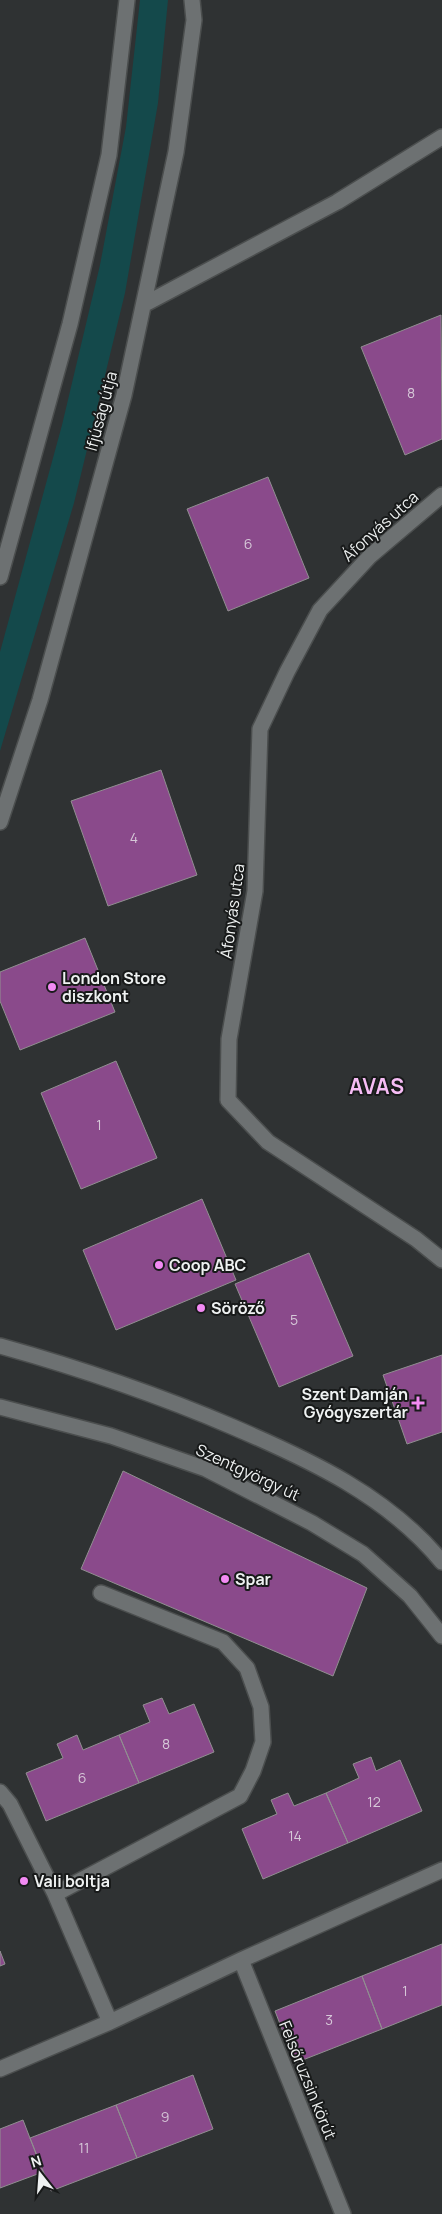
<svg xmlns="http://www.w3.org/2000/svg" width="442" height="2214" viewBox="0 0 442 2214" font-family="Manrope,sans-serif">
<rect width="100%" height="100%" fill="#2f3233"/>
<path fill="#14494b" d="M140,0H168L158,103L125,293L74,503L0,751V652L62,425L100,265L126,127Z"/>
<path fill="#8a4a8b" stroke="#918f91" d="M441,315L442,439L405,455L361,347Z
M268,477L309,578L228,611L187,509Z
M161,770L197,875L108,906L71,801Z
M85,938L115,1012L20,1050L0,1001V972Z
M116,1061L157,1158L81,1189L41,1093Z
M202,1199L236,1280L116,1330L83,1250Z
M309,1253L353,1356L279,1387L235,1284Z
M442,1355V1432L407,1444L383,1375Z
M123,1471L367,1588L333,1676L81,1569Z
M162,1698L169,1714L194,1704L214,1752L139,1783L119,1735L150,1722L143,1705Z
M77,1735L83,1750L119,1735L139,1783L46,1821L26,1773L63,1758L57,1744Z
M371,1757L376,1771L400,1760L422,1811L348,1843L326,1793L359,1778L353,1764Z
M288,1793L294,1806L326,1793L348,1843L263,1879L242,1829L277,1814L271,1800Z
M442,1944V2005L382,2029L362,1976Z
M0,1951L5,1964L0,1966Z
M362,1976L382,2029L295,2063L275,2011Z
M193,2075L213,2129L137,2158L116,2105Z
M116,2105L137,2158L51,2191L30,2138Z
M23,2120L43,2172L0,2188V2129Z"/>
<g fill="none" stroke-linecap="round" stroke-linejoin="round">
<g stroke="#4b4e4e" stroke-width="18">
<path id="street" d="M145,304L337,202L442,137
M442,495L370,556L320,610L287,672L260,729L255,891L229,1039L228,1100L268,1142L416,1239L442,1260
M0,577L70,324L109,155L127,0
M0,822L40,700L124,395L176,152L194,20L192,0
M0,1346C79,1368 158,1395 233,1427C310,1460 388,1496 442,1562
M0,1407L111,1436L206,1469L312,1523L363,1554L410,1596L442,1636
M0,1792L10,1804L55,1894L110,2022
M55,1894L240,1796L253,1771L263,1742L261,1707L247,1668L223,1642L101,1593
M241,1960L343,2214
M0,2069L110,2022L241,1960L442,1870"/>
</g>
<use href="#street" stroke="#6d7172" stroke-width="15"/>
</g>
<g fill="#f28af3" stroke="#181a1a" stroke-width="2">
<circle cx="52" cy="987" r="5"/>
<circle cx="159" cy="1265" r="5"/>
<circle cx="201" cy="1308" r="5"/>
<path d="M415.5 1395.5h5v5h5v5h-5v5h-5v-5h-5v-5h5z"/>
<circle cx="225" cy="1579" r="5"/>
<circle cx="24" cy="1881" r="5"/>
</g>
<g text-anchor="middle" stroke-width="4" stroke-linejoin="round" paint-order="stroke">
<g font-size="14" fill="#d6c8d8">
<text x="411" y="398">8</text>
<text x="248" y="549">6</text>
<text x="134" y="843">4</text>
<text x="99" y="1130">1</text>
<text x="294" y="1325">5</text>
<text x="166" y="1749">8</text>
<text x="82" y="1783">6</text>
<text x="374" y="1807">12</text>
<text x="295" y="1841">14</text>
<text x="405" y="1996">1</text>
<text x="329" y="2025">3</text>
<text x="165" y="2122">9</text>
<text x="84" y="2153">11</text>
</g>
<g font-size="16" fill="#eff2f2" stroke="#181a1a">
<text transform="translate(101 411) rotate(-75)" y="6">Ifjúság útja</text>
<text transform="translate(380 526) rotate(-42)" y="6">Áfonyás utca</text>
<text transform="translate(232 911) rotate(-82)" y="6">Áfonyás utca</text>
<text transform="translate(248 1472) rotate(25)" y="6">Szentgyörgy út</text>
<text transform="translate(308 2080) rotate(68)" y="6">Felsőruzsin körút</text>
</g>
<g font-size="16" font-weight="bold" fill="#eff2f2" stroke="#181a1a" text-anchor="start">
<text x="62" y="984">London Store<tspan x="62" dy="18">diszkont</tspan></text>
<text x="169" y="1271">Coop ABC</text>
<text x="211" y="1314">Söröző</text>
<text x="408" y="1400" text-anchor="end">Szent Damján<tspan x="408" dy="18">Gyógyszertár</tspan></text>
<text x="235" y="1585">Spar</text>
<text x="34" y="1887">Vali boltja</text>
</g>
<g font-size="21" font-weight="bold" letter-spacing="1" fill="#f6bcf5" stroke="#181a1a">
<text x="377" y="1094">AVAS</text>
</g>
</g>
<g transform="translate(40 2174) rotate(343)" stroke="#181a1a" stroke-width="4" paint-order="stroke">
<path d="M0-4L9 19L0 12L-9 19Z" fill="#eff2f2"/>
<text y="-8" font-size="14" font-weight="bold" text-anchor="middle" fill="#eff2f2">N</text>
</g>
</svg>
